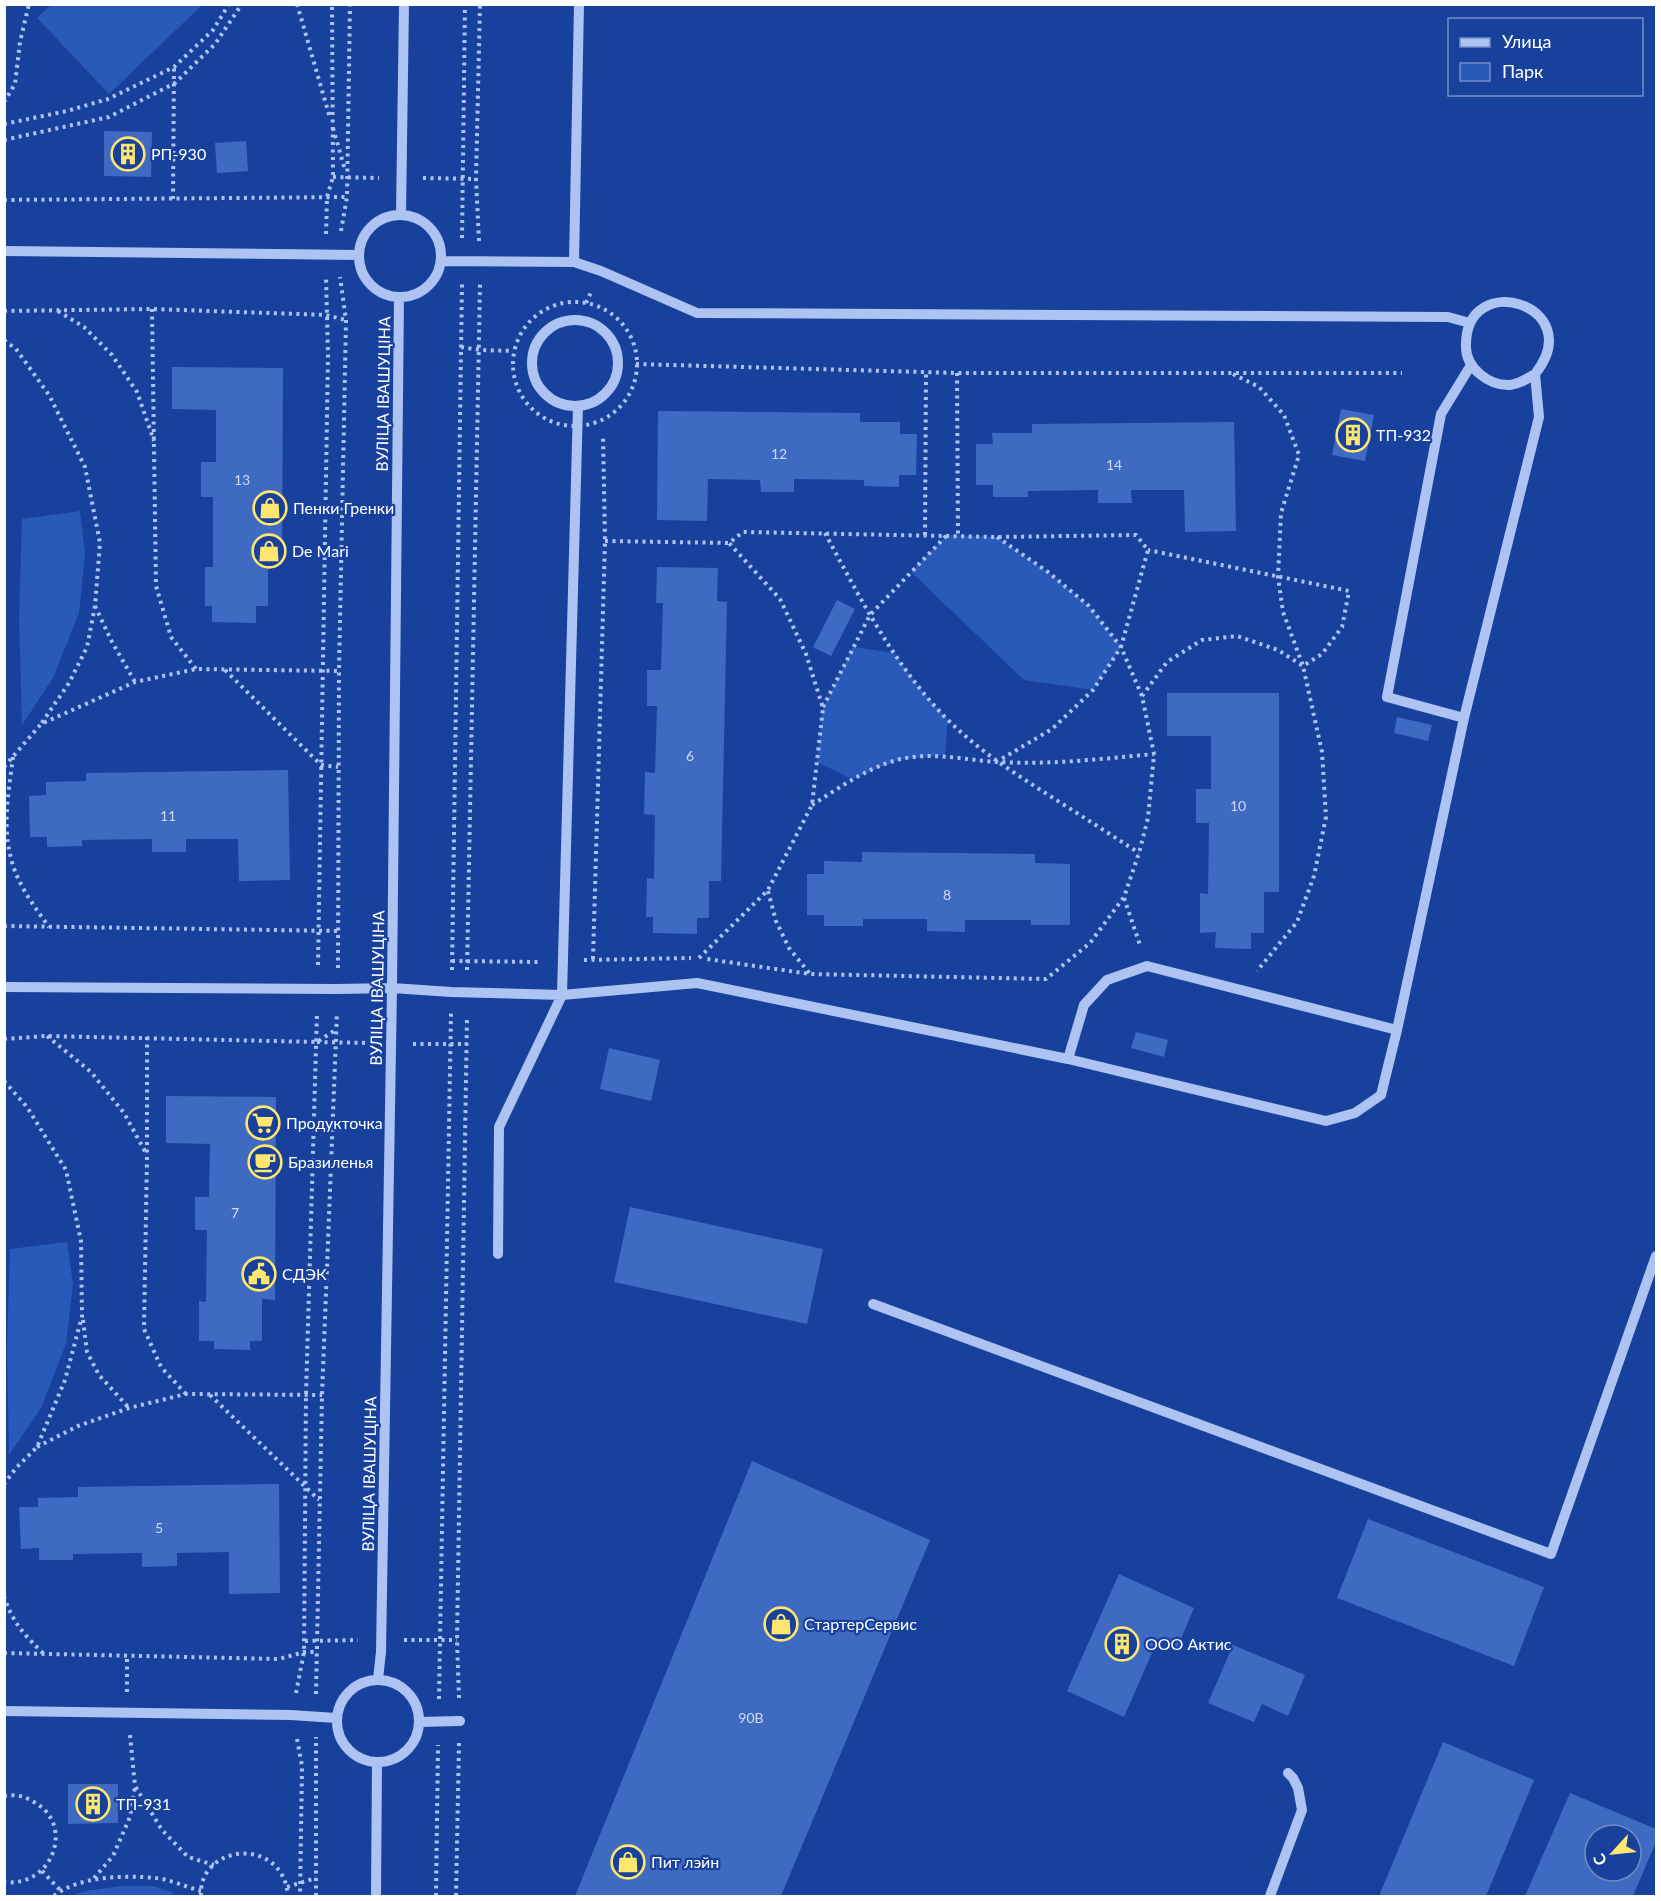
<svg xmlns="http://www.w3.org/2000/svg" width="1661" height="1901" viewBox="0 0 1661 1901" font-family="Lato,sans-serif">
<rect width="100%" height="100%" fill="#17419c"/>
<path fill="#2a5ab9" d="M51,5V4L202,5L109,94L37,18Z
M80,511L85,554L79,613L53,678L22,725L19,617L22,519Z
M947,535L997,537L1048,572L1089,606L1121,647L1093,690L1024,680L911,572Z
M853,647L894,653L918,686L948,720L945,755L898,760L852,779L817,762L823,708Z
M67,1242L73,1284L66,1344L41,1408L9,1455L7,1348L10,1249Z
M121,1886H153L174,1893L171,1896H71L85,1891Z"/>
<path fill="#3f6ac2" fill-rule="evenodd" d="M104,131L152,132L151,177L104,176Z
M246,141L248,171L217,173L215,143Z
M172,367L283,368L282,565H268V606H256V623L212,622V606H205V567H213V497H201V462H216V410L172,409Z
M1341,409L1374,415L1365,461L1332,455Z
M658,411L860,413V422H900V434H917L916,475H899V487L864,486V480L794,479V492H761L760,480L708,479L707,521L657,520Z
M1234,422L1236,531L1185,532L1184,490H1131L1132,503H1098V490L1028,491V497H993V485H976V444H993L992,433H1032V424Z
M657,567L718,568L717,601L727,602L721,881H709V918H697V934L653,933V917H646L647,878L654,879L655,815L644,814L645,772L655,773L657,706H647V670H661L663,603H656Z
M837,600L855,609L831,656L813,647Z
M1167,693H1279V892H1264V933H1251V949L1215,948L1216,932L1200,933V893L1208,894L1209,823H1196V789H1211V736H1167Z
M1397,717L1432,725L1428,741L1394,733Z
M288,770L290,880L239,881L238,839H186V852H152V839L82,840V846L47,847V837H30L29,796L46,795V782L86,781V773Z
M862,852L1035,854V863L1070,864V925H1031V920H965V932L927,931V919H863V926H824V915H807V874H824V861L862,862Z
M1136,1032L1168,1040L1164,1057L1131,1048Z
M609,1048L660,1060L651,1101L600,1089Z
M166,1096L276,1097L275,1300L262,1299V1341H250V1350L214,1349V1341H199V1301L206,1302L207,1230H195V1197H209L210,1144L166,1143Z
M630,1207L823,1249L807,1324L614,1282Z
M752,1461L930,1540L781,1896H575Z
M279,1484L280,1593L229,1594V1552L177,1553V1566L142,1567V1553L73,1554V1560H39V1548L21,1549L19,1507H38V1498L78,1497V1487Z
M1368,1519L1544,1587L1514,1666L1337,1598Z
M1119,1574L1194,1608L1177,1648L1158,1639L1124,1717L1067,1691Z
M1233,1645L1305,1675L1288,1716L1262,1704L1254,1722L1208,1703Z
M1443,1742L1534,1780L1486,1896H1379Z
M68,1784H118V1823L68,1824Z
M1570,1793L1656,1829V1842L1633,1896H1525ZM1595,1835H1631V1871H1595Z"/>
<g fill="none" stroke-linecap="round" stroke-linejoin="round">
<path stroke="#adc4f2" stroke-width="4" stroke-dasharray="3 4.5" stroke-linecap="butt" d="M297,4L330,118
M4,102L15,84L20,42L29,4
M4,124L67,111L108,99L174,67L213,30L229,4
M333,128L345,170
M4,140L109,117L175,83L215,44L242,4
M333,177L379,178
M423,178L476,179
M173,199L174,67
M4,200L347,197
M341,231L347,197L350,4
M326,234L327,197L333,177L332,4
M462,238L465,4
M479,241L476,179L480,4
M513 364a62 62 0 1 1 124 0a62 62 0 1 1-124 0Z
M586,303L592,290
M152,309L156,586L171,637L196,669
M4,311L152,309L326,315L346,320
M58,311L84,327L112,355L137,392L154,441
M4,340L16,349L49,395L85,467L100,543L95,606L87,647L69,683L41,724
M461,347L480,350L513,351
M636,364L957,373H1402
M957,373L958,535
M1233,374L1259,387L1284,415L1299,455L1281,513L1278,577L1283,612L1303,666L1322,752L1326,817L1314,876L1297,922L1257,971
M825,533C860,598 895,667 948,720C978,750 1014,773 1050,796C1080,815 1110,834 1139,853
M925,535L926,372
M997,537L1048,572L1089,606L1121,647L1093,690L1052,729L998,761
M605,541L729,543L743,532L997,537L1136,535L1148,550L1121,647L1142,696L1154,754L1148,818L1139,853L1124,897L1090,943L1046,979L810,974L707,959
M95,606L112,642L135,682
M225,670L321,765L338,767
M1142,696L1167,662L1202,640L1237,636L1278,650L1303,666L1322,654L1342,627L1349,591L1148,550
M823,707L870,615L947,535
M13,757C9,790 2,825 11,858C17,884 34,906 49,927
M4,767L41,724L135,682L196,669L339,671
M812,805C839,788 865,769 897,760C931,751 964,760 998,762C1050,765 1101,759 1154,754
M768,891L776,921L789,948L810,974
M1124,898L1140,945
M4,926L339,931
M699,958L768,890L812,805L823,708L806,654L780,599L729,543
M593,959L605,541L603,435
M584,960L691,958
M452,961L541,962
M318,965L328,355L326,277
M338,968L339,671L346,320L340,277
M452,970L462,284
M467,970L480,284
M47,1036L91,1072L124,1113L147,1155
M147,1037V1157L144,1329L161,1367L186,1394
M4,1039L46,1036L317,1042L337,1029
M317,1042L370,1043
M413,1044H467
M4,1081L27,1107L66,1170L81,1241L82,1316L65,1380L37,1447L16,1468L4,1484
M83,1320L87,1352L99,1375L129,1408
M210,1395L319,1500
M37,1447L78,1426L129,1408L186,1394L322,1395
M4,1596C12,1622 25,1636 44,1654
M404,1640H457
M305,1641L358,1640
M4,1653L279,1659L304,1652H318
M127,1692V1655
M296,1693L304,1652L306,1395L317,1012
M316,1694L322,1395L337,1012
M459,1698L457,1640L467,1016
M439,1699L451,1013
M130,1735L135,1786L162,1830L188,1857L214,1865
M297,1739L302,1766L300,1896
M4,1796C14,1794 24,1796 32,1801C76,1822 54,1888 4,1882
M42,1871L61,1891
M94,1878L113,1856L130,1817L135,1787
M287,1887L316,1878
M54,1896C78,1876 125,1875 155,1878C170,1879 186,1887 201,1891
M201,1896C198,1844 283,1835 288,1896
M316,1896V1737
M436,1896L438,1745
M456,1896L459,1742"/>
<path stroke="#adc4f2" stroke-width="10" d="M401,214L404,4
M359 256a41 41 0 1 1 82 0a41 41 0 1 1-82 0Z
M4,251L359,255
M441,261L574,262L601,271L697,313L1448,317L1470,323
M574,262L579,4
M532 363a43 43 0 1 1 86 0a43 43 0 1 1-86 0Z
M1464,718L1387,697L1441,414L1471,365
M4,987L337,989L392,988L451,992L562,995L697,983L1068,1059L1326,1121L1355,1113L1381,1095L1397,1030L1464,718L1539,417L1535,374C1590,305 1464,267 1466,347C1466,368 1489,386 1510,385C1519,384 1527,379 1535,374
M1068,1059L1084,1005L1107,980L1147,966L1397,1030
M498,1254L499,1127L562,995L578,406
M873,1304L1551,1554L1656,1256
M378,1679L381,1652L392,988L399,297
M337 1721a41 41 0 1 1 82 0a41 41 0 1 1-82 0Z
M4,1711L291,1715L336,1718
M419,1722L460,1721
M376,1896L377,1762
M1270,1896L1302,1810L1298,1788L1293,1778L1288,1773"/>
</g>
<defs>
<g id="building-ring" transform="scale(1.725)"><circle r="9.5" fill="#17419c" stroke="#ffe66e" stroke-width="1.5"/><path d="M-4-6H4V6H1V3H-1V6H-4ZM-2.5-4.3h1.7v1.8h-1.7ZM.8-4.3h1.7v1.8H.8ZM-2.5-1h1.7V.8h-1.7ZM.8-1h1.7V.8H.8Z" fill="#ffe66e"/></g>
<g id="shop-ring" transform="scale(1.725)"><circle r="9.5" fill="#17419c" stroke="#ffe66e" stroke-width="1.5"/><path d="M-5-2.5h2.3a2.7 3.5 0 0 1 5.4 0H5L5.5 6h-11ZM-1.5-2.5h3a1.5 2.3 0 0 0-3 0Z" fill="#ffe66e"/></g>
<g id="supermarket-ring" transform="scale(1.725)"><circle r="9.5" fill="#17419c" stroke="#ffe66e" stroke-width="1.5"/><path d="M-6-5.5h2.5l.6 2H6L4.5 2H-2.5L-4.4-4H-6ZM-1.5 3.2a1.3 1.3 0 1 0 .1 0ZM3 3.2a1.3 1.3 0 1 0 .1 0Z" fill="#ffe66e"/></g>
<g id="cafe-ring" transform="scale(1.725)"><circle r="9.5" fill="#17419c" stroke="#ffe66e" stroke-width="1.5"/><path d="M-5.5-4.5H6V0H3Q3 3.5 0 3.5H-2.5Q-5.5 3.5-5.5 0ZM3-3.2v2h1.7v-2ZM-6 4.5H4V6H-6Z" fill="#ffe66e"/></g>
<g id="civic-ring" transform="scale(1.725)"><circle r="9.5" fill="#17419c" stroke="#ffe66e" stroke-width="1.5"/><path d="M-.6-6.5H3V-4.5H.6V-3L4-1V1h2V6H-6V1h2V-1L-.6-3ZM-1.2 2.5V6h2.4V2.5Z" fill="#ffe66e"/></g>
</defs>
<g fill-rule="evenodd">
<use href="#building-ring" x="128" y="154"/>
<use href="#building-ring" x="1353" y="435"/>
<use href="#shop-ring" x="270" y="508"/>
<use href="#shop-ring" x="269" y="551"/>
<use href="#supermarket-ring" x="263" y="1123"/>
<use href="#cafe-ring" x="265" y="1162"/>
<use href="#civic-ring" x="259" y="1274"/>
<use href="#shop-ring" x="781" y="1624"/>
<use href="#building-ring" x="1122" y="1644"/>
<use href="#building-ring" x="93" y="1804"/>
<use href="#shop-ring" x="628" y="1862"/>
</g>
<g text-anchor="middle" stroke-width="4.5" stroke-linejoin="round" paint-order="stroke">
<g font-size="14" fill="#cfdaf0">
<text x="779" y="459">12</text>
<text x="1114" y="470">14</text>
<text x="242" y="485">13</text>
<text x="690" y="761">6</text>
<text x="1238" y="811">10</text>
<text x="168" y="821">11</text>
<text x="947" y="900">8</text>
<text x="235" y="1218">7</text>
<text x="159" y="1533">5</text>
<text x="751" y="1723">90В</text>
</g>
<g font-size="16" fill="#fff" stroke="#17419c" text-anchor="start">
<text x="151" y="160">РП-930</text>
<text x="1376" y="441">ТП-932</text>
<text x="293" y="514">Пенки Гренки</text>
<text x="292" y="557">De Mari</text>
<text x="286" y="1129">Продукточка</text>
<text x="288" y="1168">Бразиленья</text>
<text x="282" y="1280">СДЭК</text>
<text x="804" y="1630">СтартерСервис</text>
<text x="1145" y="1650">ООО Актис</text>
<text x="116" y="1810">ТП-931</text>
<text x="651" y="1868">Пит лэйн</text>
</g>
<g font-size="16" fill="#fff" stroke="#17419c">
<text transform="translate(383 394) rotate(-89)" y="6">ВУЛІЦА ІВАШУЦІНА</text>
<text transform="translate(377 988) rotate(-89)" y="6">ВУЛІЦА ІВАШУЦІНА</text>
<text transform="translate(369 1474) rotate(-89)" y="6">ВУЛІЦА ІВАШУЦІНА</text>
</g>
</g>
<rect width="1661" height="1901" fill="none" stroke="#ffffff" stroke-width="12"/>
<rect x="1448" y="18" width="195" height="78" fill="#17419c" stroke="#748dc4" stroke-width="1.5"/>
<rect x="1460" y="38" width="30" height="9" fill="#adc4f2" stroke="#748dc4" stroke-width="1.5"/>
<text x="1502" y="48" font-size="18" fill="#ffffff">Улица</text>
<rect x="1460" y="63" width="30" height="18" fill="#2a5ab9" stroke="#748dc4" stroke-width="1.5"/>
<text x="1502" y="78" font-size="18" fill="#ffffff">Парк</text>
<g transform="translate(1613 1853) rotate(243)"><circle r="28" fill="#17419c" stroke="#748dc4" stroke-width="1.5"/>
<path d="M0-4.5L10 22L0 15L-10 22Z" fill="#ffe66e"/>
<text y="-9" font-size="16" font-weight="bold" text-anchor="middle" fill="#ffffff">С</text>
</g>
</svg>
